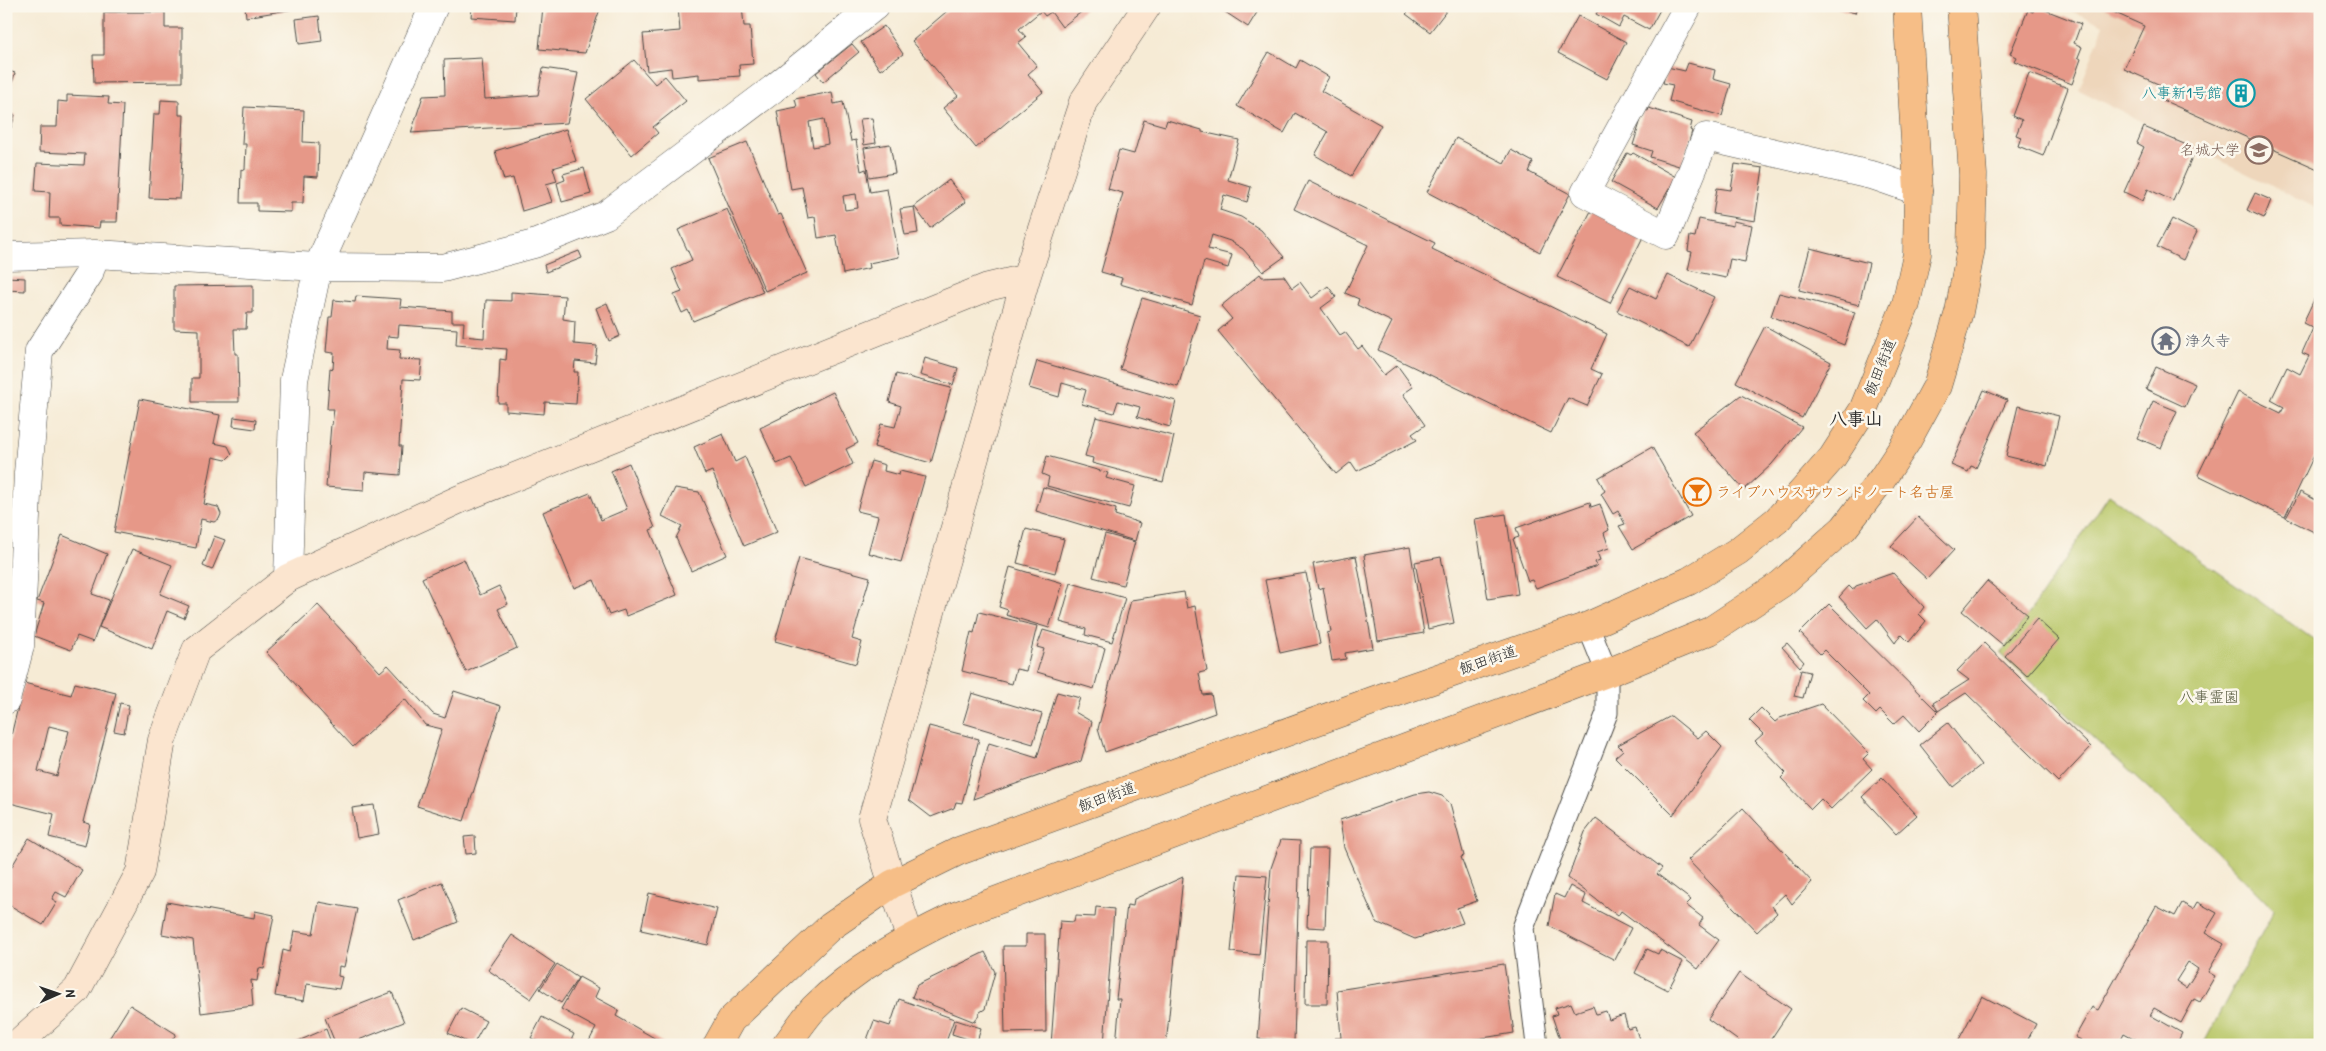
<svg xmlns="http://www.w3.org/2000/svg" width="2326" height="1051" viewBox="0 0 2326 1051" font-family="'Patrick Hand','Klee One',sans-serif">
<rect width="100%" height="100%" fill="#fbf7ec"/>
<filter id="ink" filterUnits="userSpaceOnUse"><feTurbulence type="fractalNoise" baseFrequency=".02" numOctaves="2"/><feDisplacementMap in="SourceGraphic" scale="10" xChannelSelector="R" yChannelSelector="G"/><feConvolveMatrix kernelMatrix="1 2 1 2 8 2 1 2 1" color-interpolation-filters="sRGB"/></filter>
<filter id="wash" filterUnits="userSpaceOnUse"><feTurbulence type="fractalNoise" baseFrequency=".0096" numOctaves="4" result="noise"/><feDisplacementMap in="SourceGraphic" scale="20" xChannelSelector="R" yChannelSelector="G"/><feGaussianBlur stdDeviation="1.12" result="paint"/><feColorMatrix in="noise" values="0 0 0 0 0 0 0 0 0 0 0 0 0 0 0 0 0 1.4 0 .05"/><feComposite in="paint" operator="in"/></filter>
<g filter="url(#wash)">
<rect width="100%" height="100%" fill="#f6ebd5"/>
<path fill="#eed6bb" d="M2060,6H2320V210L2079,90L2104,25Z"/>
<path fill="#bac86b" stroke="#727a4b" d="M2109,495L2320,644V1045H2203L2274,910L2203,838L2001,654Z"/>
<g id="blocks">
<path fill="#e69888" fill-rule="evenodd" d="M245,6H306V7L246,17Z
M472,6H516L515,20L471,17Z
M543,6H601L585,53L539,49Z
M678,6H742L744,26H750L753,64L739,65L740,76L699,79V74L672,77L671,68L647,71L643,34L680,31Z
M953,6H1089L1062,27L1051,12L1045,16L1041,11L1019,29L1026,37L1018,43L1037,66L1028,74L1043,92L976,148L943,108L958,96L912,41Z
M1216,6H1261L1248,27Z
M1404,6H1450L1430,32L1406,14L1409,11Z
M1601,6H1662L1649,30L1624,17L1619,27L1596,14Z
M1831,6H1857L1855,13Z
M2035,6L2081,24L2074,43L2082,47L2078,57L2081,59L2072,84L2014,61L2016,57L2010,54L2028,10L2033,12Z
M2100,6H2308L2320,11V170L2160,99L2165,87L2124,69L2144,26Z
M104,12H165V28H182V82L94,83L93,55H104Z
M319,16L322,41L299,44L296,19Z
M1578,16L1626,42L1607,79L1558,53Z
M884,26L903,54L880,70L861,42Z
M852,44L859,52L823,82L816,73Z
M1269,52L1296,68L1300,60L1329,77L1321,91L1381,125L1351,176L1315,155L1328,132L1295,113L1284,133L1237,106Z
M482,58L485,99L538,95L543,68L578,73L567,123L411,133L423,96L445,95L444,60Z
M634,60L655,84L665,76L686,101L653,127L658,133L632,155L586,99Z
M1688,63L1715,70L1713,79L1731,84L1722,116L1669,101L1673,85L1663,83L1667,67L1685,71Z
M6,70L15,73L7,100H6Z
M2029,73L2068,88L2043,156L2018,146L2021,137L2016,135L2022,120L2013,116Z
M832,92L834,104L843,102L851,141L856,140L861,171L866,169L870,192L887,189L899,257L869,263L870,268L843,274L836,235L818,238L815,217L808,218L802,187L791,189L777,111L797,107L795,99ZM824,119L828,144L813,147L809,122ZM856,194L858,208L845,210L843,196Z
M67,95L109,97L108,104L123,105L117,222H100L99,228L60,225V218H49L50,192L35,191L37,163L84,165L85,154L39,152L40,127H57L58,101L67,102Z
M161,100L179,101V115H184L180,199L149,198L154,114H160Z
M244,107L304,110L303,142L319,143L318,177L304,176L303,203H291V212L257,211V203H240L241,169L245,170L246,144H242Z
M1649,108L1692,122L1690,130L1692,131L1682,167L1650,157L1652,151L1633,145L1644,110L1648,111Z
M6,112L15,115L11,128L6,126Z
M872,118L876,143L864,145L860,119Z
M1144,120L1165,126L1167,120L1202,130V132L1239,140L1228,180L1251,187L1247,202L1224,195L1220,210L1241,217L1261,230L1284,257L1263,272L1243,249L1230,241L1212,235L1208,249L1232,255L1228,268L1204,261L1192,305L1120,284L1122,278L1101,272L1123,193L1108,189L1119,150L1134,154Z
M2144,127L2196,149L2173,201L2148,189L2143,201L2124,192L2144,147L2137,143Z
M566,129L576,161L553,168L557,181L546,184L552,202L522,211L513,178L504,180L495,151Z
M1456,138L1504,163L1511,150L1533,162L1529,172L1570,194L1540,252L1427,192Z
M747,142L778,215L781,214L807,273L765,291L708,158Z
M890,144L895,173L869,177L864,148Z
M1627,153L1631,155L1633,153L1676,177L1658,208L1611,182Z
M1735,164L1763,168L1755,221L1713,214L1717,188L1731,190Z
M584,168L591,194L562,202L557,183L565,180L563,174Z
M949,180L966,202L930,228L914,206Z
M1308,181L1435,243L1432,249L1607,334L1591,369L1602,374L1587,406L1568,398L1551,433L1378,350L1392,322L1357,305L1359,299L1345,293L1368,245L1294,209Z
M2255,193L2271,200L2264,218L2247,210Z
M914,207L918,233L905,235L900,209Z
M727,209L763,292L693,321L688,310L682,313L674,295L682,292L672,269L692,260L678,230Z
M1592,209L1644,235L1610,303L1557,277Z
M1699,219L1733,226V221L1752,225L1745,262L1730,259L1726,278L1688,270L1692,252L1688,251L1690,236L1695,237Z
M2172,219L2197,232L2183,260L2157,247Z
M1810,248L1869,263L1859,305L1799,290Z
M579,251L582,258L546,272L544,265Z
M1260,274L1262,277L1284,276L1292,288L1300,282L1312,298L1328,286L1336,297L1321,308L1340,335L1345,332L1358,349L1362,346L1384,375L1397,365L1413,387L1403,394L1425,425L1412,434L1417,440L1357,471L1351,462L1336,474L1218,331L1232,319L1221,306Z
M1668,275L1714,297L1689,347L1617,311L1630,286L1656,299Z
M6,277L25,278V291L6,290Z
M253,285V313H247L246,329H234L235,354H238L239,402H192V378H199V330L174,329V286Z
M2320,287V448L2318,447L2285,517L2198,475L2238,392L2281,413L2284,407L2271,400L2287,367L2300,374L2309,356L2302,353L2313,328L2303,323Z
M511,292L565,296L563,319L575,321L574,344L597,346L595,363L575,361L574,372H578L576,404L545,402L544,414L506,411V403H498L500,359L506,360L507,349L456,345L457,329L399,325L398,337L388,336L387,349L400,350L399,359L422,360L420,380L403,379L399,446H402L400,475L365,472L364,490L326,487L331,424L332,425L334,409H327L330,368L333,369L334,353L326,352L329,317H332L334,300L355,302L356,296L401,299L400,307L452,311V322H464L463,336L484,338L486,300L511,301Z
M1779,293L1855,312L1844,345L1771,316Z
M1142,298L1200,315L1178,387L1120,369Z
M607,303L620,336L609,341L596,308Z
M1765,326L1831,362L1802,418L1736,382Z
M925,358L958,368L953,385L920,375Z
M1037,361L1176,401L1170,427L1137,417L1140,407L1118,401L1114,413L1082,404L1086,390L1062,383L1059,397L1029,388Z
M2156,367L2195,384L2185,407L2146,389Z
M896,374L951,388L931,463L874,447L881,424L895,427L901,406L889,402Z
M1984,390L2007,400L1976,468L1971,466L1968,472L1951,465Z
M833,392L858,443L846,449L853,464L806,487L791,458L777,464L760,428Z
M1741,395L1802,427L1772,464L1744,490L1693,432Z
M140,399L220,415L214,443L228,446L232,454L226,460L213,457L204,504L218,507L221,514L219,519L214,522L201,519L196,548L114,532Z
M2153,401L2177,411L2161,448L2137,438Z
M2018,406L2059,416L2047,466L2006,456Z
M234,417L256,420L255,429L233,426Z
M1096,417L1174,436L1163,482L1092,463L1093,458L1085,456Z
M723,434L735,462L745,457L777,532L744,546L712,471L705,474L694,447Z
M1652,447L1691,516L1633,549L1619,526L1625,524L1618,511L1613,514L1601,494L1605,491L1598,478Z
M1047,456L1108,473L1106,478L1135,486L1129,508L1047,486L1049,477L1042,474Z
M871,461L885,465L884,471L899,475L900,471L925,477L901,562L868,553L878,516L857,511Z
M629,463L655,528L650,530L677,595L626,616L624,610L609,615L594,580L574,588L543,512L590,493L601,520L627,509L611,471Z
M1043,487L1116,509L1115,515L1140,523L1135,541L1036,511Z
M675,488L699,492L727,555L691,571L676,538L682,526L662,516Z
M2300,492L2320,502V535L2286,518Z
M1590,502L1591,507L1600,504L1609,530L1604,533L1609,548L1597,552L1600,560L1595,562L1597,566L1536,588L1532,580L1528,581L1513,539L1519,537L1516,528Z
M1506,514L1518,594L1488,599L1475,519Z
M1918,517L1954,550L1927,579L1891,546Z
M1026,529L1064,539L1055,573L1017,563Z
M1105,534L1135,542L1123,585L1093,577Z
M62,535L107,554L92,594L109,600L93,642L77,636L71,650L34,636L44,603L37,601Z
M214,536L225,540L212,570L203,566Z
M1410,547L1424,633L1378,641L1364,555Z
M132,549L172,565L160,594L189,606L184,618L167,611L152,649L99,627Z
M1356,556L1373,648L1345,653L1346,659L1332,661L1327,633L1331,632L1323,587L1318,589L1313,564Z
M1441,557L1454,623L1428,629L1415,562Z
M799,558L870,577L852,639L862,642L856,664L775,641Z
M464,559L480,595L499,586L508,604L498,609L517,648L466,672L422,578Z
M1010,567L1063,583L1049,628L1006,615L1008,610L999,607Z
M1306,573L1320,644L1280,653L1265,580Z
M1893,573L1924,607L1919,614L1926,621L1909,642L1901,634L1895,643L1877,619L1867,628L1839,597L1849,586L1853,590L1856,586Z
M1987,581L2028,615L2003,645L1962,611Z
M1071,583L1125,598L1112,642L1085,635L1086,629L1060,622Z
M1184,592L1187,608L1195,606L1207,671L1199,673L1203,695L1211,694L1215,713L1105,752L1098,729L1131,600Z
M1829,604L1938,712L1919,731L1904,715L1894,724L1880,710L1876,714L1863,701L1869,695L1824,650L1820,654L1800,633Z
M318,605L380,672L388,665L433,714L445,718L454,691L501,706L464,821L417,806L442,729L425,725L405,699L353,747L266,652Z
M979,612L1037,626L1026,671L1016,669L1012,684L962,671L971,632L974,633Z
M2037,619L2059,639L2027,676L2005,656Z
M1043,630L1105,648L1094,689L1037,672L1044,649L1037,647Z
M1787,643L1804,662L1800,667L1782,647Z
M1984,643L2091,747L2058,782L1966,693L1938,711L1933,703L1969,680L1957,671Z
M1801,670L1810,672L1803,698L1794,696Z
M24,683L71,695L75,683L116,693L83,822L90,824L85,846L49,837L54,814L6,802V756ZM49,726L69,731L57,776L38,771Z
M1057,692L1080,698L1075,712L1092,722L1081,761L973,799L989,743L1037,758Z
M972,693L1042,714L1033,744L963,723Z
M120,703L129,705L124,733L114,731Z
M1821,704L1869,753L1863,759L1872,769L1831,809L1821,799L1811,809L1781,778L1786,773L1755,741L1763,734L1749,720L1761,708L1775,722L1780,718Z
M1671,716L1698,738L1706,731L1722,747L1673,815L1615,757L1623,750L1618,745Z
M1948,723L1981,765L1953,787L1920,745Z
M929,726L979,739L962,803L956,802L954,808L931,817L909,800Z
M1882,778L1917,815L1896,834L1862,797Z
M1429,792L1442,796L1450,803L1464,856L1461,857L1477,901L1457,908L1463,923L1415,939L1376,922L1344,848L1340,820L1415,794Z
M374,805L379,834L357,838L352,808Z
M1743,808L1812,882L1792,904L1785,894L1772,906L1777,913L1757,932L1688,860Z
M1596,818L1662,868L1657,874L1691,900L1686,905L1703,918L1699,925L1719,940L1698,969L1621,911L1618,916L1568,878L1585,832Z
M475,836L476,853L466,854L464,837Z
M29,838L82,870L66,897L56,892L52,899L57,902L43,925L6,903V876Z
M1281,840L1300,841L1294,1042L1258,1039L1271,868Z
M1310,849H1328L1325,928L1307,927Z
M1239,874L1267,876L1259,955L1231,952Z
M1183,877L1166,1045H1116L1120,999H1116L1127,905L1133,906L1134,899Z
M442,882L458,922L414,940L398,900Z
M1570,886L1586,895L1583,903L1631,928L1615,960L1549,926L1555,894L1564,898Z
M649,893L717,909L708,945L641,930Z
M167,902L254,918L255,911L274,915L264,969L259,968L257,981L251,980L253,1006L201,1013L193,940L162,934Z
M319,902L357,909L344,967L339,966L338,976L342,977L339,989L307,984L304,1001L275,996L283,950L290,952L294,931L313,934Z
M2197,902L2217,913L2205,933L2224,944L2208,972L2215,976L2200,1002L2194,999L2181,1023L2154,1008L2150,1015L2182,1033L2176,1045H2134L2137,1040L2124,1033L2118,1045H2078L2081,1040L2075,1037L2092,1007L2098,1010L2156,906L2175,916L2182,903L2193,909ZM2188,962L2198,969L2186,988L2176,981Z
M1096,907L1114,909L1104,1045H1051L1060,921L1074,922L1075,916L1095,917Z
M1026,934H1045L1046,1032L1005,1033L1003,946H1026Z
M512,935L555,964L531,999L488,970Z
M1306,940H1328L1327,1004H1305Z
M1647,949L1658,954L1660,950L1683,962L1668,990L1635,973Z
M985,952L995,972L985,1009L980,1012L975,1022L912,997L917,985Z
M557,964L578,978L561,1003L540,989Z
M1504,964L1514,1033L1438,1045H1336L1335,1038H1341L1337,990Z
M1739,973L1791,1009L1767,1045H1757L1753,1042L1751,1045H1744L1708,1019Z
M579,977L599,988L595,997L619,1010L616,1016L663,1043L662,1045H587L596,1028L561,1009Z
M392,992L404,1022L346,1045H336L325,1018Z
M1982,996L2036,1024L2025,1045H1956Z
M899,999L954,1019L945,1045L938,1042L937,1045H865L874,1021L890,1026Z
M1571,1003L1575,1012L1593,1006L1596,1014L1606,1011L1609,1020L1624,1015L1628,1029L1635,1027L1641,1045H1562L1552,1016L1557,1014L1555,1008Z
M130,1005L176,1034L169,1045H105Z
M461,1008L486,1021L473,1045L448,1033Z
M542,1017L574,1034L569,1045H545L531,1038Z
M956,1020L981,1028L977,1042L952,1034Z
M326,1029L332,1045H289Z"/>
</g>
</g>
<g filter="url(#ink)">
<use href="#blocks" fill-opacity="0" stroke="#494844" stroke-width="1"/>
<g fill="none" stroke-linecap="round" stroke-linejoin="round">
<g stroke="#494844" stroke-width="23">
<path id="lane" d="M1537,1045L1523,928L1607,713V673L1588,626"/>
</g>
<g stroke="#494844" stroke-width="29">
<path id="street" d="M1688,6L1585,193L1666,235L1706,137L1875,176L1918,191
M6,256L95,254L318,267L443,268L534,244L606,215L773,89L875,6
M288,578L294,380L318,267L434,6
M6,700L20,646L28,473L39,351L89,274L95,254"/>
</g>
<g stroke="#494844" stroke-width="29">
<path id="secondary" d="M910,938L872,819L1026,278L1083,102L1147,6
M16,1045L77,990L140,872L162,740L196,650L288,578L460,499L988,287L1026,278"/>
</g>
<g stroke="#494844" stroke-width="29">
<path id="highway" d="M717,1045L731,1020L830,927L892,884L959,851L1386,696L1588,626L1689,581L1738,551L1777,520L1832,458L1863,410L1906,304L1917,254L1918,191L1907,6
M786,1045C795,1033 804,1019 814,1008C854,968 905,940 955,916L1607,673L1710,631L1781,584L1844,528L1882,479L1907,441L1937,386L1959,312L1971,248L1973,175L1961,6"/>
</g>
<use href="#lane" stroke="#fff" stroke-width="21"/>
<use href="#street" stroke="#fff" stroke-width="28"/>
<use href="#secondary" stroke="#fbe5cf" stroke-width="28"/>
<use href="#highway" stroke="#f6be87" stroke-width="28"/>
</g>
</g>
<defs>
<g id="building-ring" transform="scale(1.4375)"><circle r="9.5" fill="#fbf7ec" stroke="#0f9aa8" stroke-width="1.5"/><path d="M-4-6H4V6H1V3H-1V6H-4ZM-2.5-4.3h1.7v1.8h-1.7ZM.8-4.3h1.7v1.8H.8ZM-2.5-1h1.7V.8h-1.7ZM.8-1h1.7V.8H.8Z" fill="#0f9aa8"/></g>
<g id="university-ring" transform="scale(1.4375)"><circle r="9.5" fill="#fbf7ec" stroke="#8d6e63" stroke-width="1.5"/><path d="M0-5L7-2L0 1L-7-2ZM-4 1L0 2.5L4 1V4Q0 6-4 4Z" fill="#8d6e63"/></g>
<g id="temple-ring" transform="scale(1.4375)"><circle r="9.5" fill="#fbf7ec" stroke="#6b7280" stroke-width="1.5"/><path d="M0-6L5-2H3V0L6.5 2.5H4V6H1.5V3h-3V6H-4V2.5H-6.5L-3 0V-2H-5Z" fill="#6b7280"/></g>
<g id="bar-ring" transform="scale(1.4375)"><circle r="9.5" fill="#fbf7ec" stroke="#e8710a" stroke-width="1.5"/><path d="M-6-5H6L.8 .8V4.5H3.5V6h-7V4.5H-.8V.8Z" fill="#e8710a"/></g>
</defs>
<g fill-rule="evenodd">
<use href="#building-ring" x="2241" y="93"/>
<use href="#university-ring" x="2259" y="150"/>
<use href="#temple-ring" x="2166" y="341"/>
<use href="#bar-ring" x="1697" y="492"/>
</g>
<g text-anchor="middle" stroke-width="5" stroke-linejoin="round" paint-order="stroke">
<g font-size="15" fill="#0d838f" stroke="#fbf7ec" text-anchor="end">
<text x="2222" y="98">八事新1号館</text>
</g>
<g font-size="15" fill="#785e54" stroke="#fbf7ec" text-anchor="end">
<text x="2240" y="155">名城大学</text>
</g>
<g font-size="15" fill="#5b616d" stroke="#fbf7ec" text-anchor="start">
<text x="2185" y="346">浄久寺</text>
</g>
<g font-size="15" fill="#2b2b2b" stroke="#fbf7ec">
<text transform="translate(1880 367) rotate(-68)" y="5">飯田街道</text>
<text transform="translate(1488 660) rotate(-19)" y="5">飯田街道</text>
<text transform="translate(1107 797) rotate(-20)" y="5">飯田街道</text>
</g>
<g font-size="15" fill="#c56008" stroke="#fbf7ec" text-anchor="start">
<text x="1716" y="497">ライブハウスサウンドノート名古屋</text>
</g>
<g font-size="15" fill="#565a3e" stroke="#fbf7ec">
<text x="2209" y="702">八事霊園</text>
</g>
<g font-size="18" font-weight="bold" fill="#2b2b2b" stroke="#fbf7ec">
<text x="1856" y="425">八事山</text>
</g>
</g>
<rect width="2326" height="1051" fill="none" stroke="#fbf7ec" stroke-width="25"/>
<g transform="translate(58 994) rotate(88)" stroke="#fbf7ec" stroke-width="4" paint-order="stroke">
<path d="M0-4L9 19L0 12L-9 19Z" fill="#2b2b2b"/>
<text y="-8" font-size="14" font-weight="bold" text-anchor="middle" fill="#2b2b2b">N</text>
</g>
</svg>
